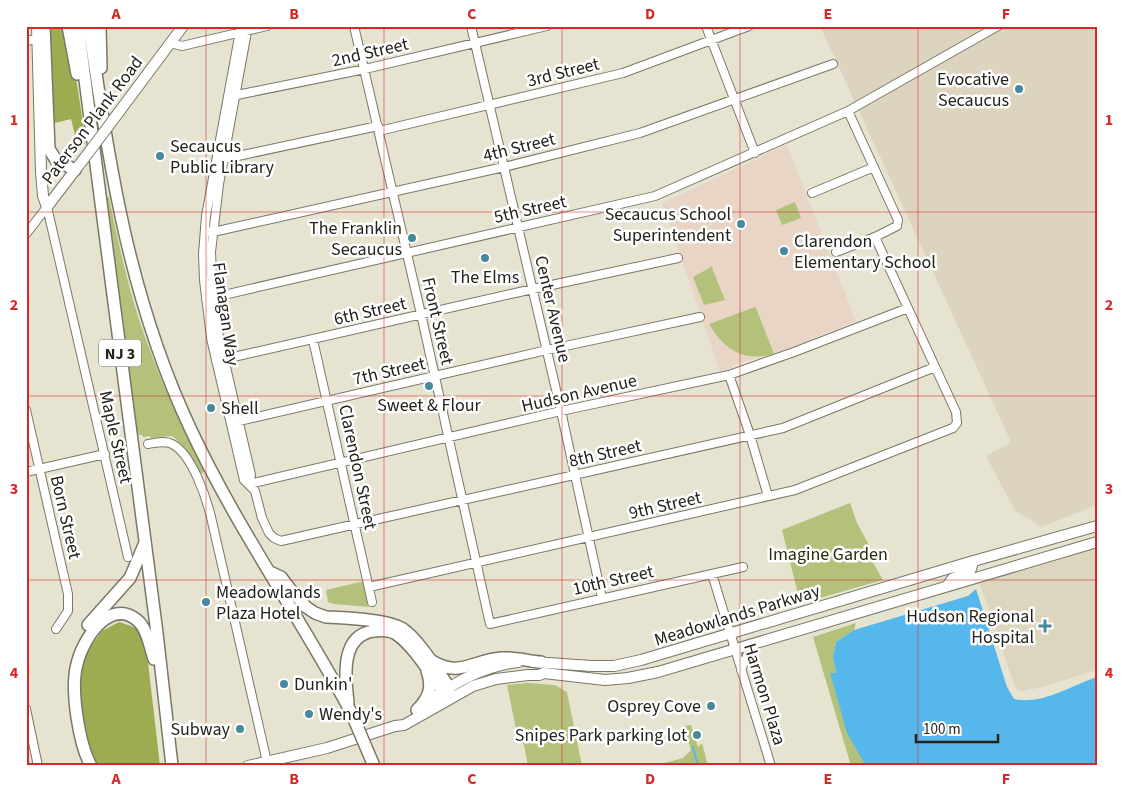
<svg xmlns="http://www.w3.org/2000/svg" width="1123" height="792" viewBox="0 0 1123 792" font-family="'Source Sans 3',sans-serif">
<rect width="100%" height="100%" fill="#e7e3d1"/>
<path fill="#ddd4c0" d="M820,26H1097V505L1042,527L1015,511L986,456L1011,442Z"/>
<path fill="#dcd6be" d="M1097,546V670L1042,687L1023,691L1016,689L979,581Z"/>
<path fill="#e8d5c6" d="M787,145L856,321L758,361L756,358L733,365L732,368L720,371L662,203Z"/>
<path fill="#b3c17a" d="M107,197H109C119,247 130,297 148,345C164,389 184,430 204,472L200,474C191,457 189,450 172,436L151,438L150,436L143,437L142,435H137Z
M795,202L801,218L782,225L776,210Z
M713,266L712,268L725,300L704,305L693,277Z
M755,307L756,308L774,354C744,362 724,350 709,324Z
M850,503L857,523L870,547L866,550L883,580L809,601L800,602L782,530Z
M364,581L369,607L334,604L328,602L326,590Z
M856,623L854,630L836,642L833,657L836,673H830L861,755L866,766H851L813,637Z
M527,683L555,685L567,692L582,766H528L524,745L517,734L507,685Z
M691,725L698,747L702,743L708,766H654L683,758L691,750L684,726Z"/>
<path fill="#9dac51" d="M46,26H65L76,78L86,142L84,145L76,139L71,119L51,124Z
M119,622L137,628L146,645L160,766H99L91,758L79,693L81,670L89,649L102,631Z"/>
<path fill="#56b7ec" d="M976,589L1007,687L1014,699C1043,705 1070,686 1097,677V766H866L847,733L830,673H836L833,657L836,642L854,630L968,596Z"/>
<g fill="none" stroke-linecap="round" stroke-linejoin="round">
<path stroke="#56b7ec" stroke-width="2" d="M693,747L698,766"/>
<g stroke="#7b7767" stroke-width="10">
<path id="minor" d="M241,26L206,216L203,254L204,280L211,338L244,480L255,491L262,518L269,533L274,538L281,541L356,524L783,428L935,367
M248,26L219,184L211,252L213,298L219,337L251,475L249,484
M354,26L421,314L490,624L743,567
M471,26L561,411L602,598
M706,26L755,153
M26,41L37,39
M170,43L182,46L267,26
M232,96L365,69L547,26
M379,131L623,73L749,26
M219,160L378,126
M812,193L874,167
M47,207L128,557
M205,231L213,232L504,167L640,133L833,64
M26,234L47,207
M836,252L875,237L897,226L898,220L848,111
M206,299L655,196L848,111L998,26
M313,340L372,602
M216,361L533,289L678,258
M729,375L750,435L768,496
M26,410L68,594V611L56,629
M231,423L547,350L700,317
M148,444C156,443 164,440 172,444C192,454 206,497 211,517L267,762
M26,472L105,454
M249,484L561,411L729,375L794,352L908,308
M712,574L771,766
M369,587L795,490L953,428L957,423L956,412L875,237
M741,670L747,656L756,643
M26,709L38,766"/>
</g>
<g stroke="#7b7767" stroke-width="12">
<path id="major" d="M37,26L41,172L43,196L47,207
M113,120L183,26
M47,207L79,165
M948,585L952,579L971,569L973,561
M533,662L592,666H614L641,660L970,562L1097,526
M421,706C452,685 480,666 518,662
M248,766L327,748L395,726L404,725L473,686L496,679L528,675H539L544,673L605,680L628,678L658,672L1097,542"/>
</g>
<g stroke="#7b7767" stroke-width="14">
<path id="highway" d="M44,26L49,149L56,160L75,170
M68,26L77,74
M78,26L157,633L172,766
M89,26C109,167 130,301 191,430C237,528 300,617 351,712
M100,27L101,68
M270,572L281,577L290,589L306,607L315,613L326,617C345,618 387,619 403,629C419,640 437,670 449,687L448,693L443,691C431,675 413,645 396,634C390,630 382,630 374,631C340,635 345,678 348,702
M88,625L130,578L144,545
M432,661C459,678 474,660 501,658C514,657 528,661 541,662
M417,710C429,698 433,687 427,671
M91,766C79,744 70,689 77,664C82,641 109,597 137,620C147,628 150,647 154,659"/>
</g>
<use href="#minor" stroke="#fff" stroke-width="8"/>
<use href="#major" stroke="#fff" stroke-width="10"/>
<use href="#highway" stroke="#fff" stroke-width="11"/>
<g stroke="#7b7767" stroke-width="12" stroke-linecap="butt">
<path id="major-bridge" d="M80,164L113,120"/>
</g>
<g stroke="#7b7767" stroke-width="14" stroke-linecap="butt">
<path id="highway-bridge" d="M351,712L374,766"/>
</g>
<use href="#major-bridge" stroke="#fff" stroke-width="10"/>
<use href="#highway-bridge" stroke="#fff" stroke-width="11"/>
</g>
<path fill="none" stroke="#d62828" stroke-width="1" stroke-opacity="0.55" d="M206,26V766M384,26V766M562,26V766M740,26V766M918,26V766M26,212H1097M26,396H1097M26,580H1097"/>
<g fill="#47889a" stroke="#fff" stroke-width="2">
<circle cx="1019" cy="89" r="5"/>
<circle cx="160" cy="156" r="5"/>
<circle cx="741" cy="224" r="5"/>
<circle cx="412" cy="238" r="5"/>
<circle cx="784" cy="251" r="5"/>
<circle cx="485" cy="258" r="5"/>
<circle cx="429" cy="386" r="5"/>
<circle cx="211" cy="408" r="5"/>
<circle cx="206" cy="602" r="5"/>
<path d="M1042.5 618.5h5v5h5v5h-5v5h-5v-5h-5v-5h5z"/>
<circle cx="284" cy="684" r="5"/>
<circle cx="711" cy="706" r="5"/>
<circle cx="309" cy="714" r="5"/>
<circle cx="240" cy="729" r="5"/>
<circle cx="697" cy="735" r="5"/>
</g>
<g text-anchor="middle" stroke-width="5" stroke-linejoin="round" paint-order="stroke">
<rect fill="#fff" stroke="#65645f" stroke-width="1" x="99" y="339.5" width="42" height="27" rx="4"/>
<g font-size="16" font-weight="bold" fill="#23221b">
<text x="120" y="359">NJ 3</text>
</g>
<g font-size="18" fill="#23221b" stroke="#fff">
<text transform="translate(370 52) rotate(-13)" y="6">2nd Street</text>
<text transform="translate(563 72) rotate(-14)" y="6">3rd Street</text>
<text transform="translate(92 120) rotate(-53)" y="6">Paterson Plank Road</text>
<text transform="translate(519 147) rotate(-14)" y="6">4th Street</text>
<text transform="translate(530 209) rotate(-13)" y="6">5th Street</text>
<text transform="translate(553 309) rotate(77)" y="6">Center Avenue</text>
<text transform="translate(370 311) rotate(-13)" y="6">6th Street</text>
<text transform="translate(226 314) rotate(82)" y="6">Flanagan Way</text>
<text transform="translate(438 321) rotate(77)" y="6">Front Street</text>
<text transform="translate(389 371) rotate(-13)" y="6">7th Street</text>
<text transform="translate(579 393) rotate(-13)" y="6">Hudson Avenue</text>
<text transform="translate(116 437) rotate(77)" y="6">Maple Street</text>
<text transform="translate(605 453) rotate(-13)" y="6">8th Street</text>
<text transform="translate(358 467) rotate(78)" y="6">Clarendon Street</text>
<text transform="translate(665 505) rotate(-13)" y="6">9th Street</text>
<text transform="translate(66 517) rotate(77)" y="6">Born Street</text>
<text transform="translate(613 580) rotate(-13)" y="6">10th Street</text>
<text transform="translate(737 615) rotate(-17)" y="6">Meadowlands Parkway</text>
<text transform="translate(765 694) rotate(73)" y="6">Harmon Plaza</text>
</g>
<g font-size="18" fill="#23221b" stroke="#fff" text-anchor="end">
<text x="1009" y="85">Evocative<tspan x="1009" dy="21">Secaucus</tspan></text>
<text x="170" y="152" text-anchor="start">Secaucus<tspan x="170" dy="21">Public Library</tspan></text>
<text x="731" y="220">Secaucus School<tspan x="731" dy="21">Superintendent</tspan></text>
<text x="402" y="234">The Franklin<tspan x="402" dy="21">Secaucus</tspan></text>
<text x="794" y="247" text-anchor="start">Clarendon<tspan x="794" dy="21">Elementary School</tspan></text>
<text x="485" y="283" text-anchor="middle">The Elms</text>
<text x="429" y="411" text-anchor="middle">Sweet &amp; Flour</text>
<text x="221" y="414" text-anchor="start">Shell</text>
<text x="216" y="598" text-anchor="start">Meadowlands<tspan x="216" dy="21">Plaza Hotel</tspan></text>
<text x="1034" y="622">Hudson Regional<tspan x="1034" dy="21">Hospital</tspan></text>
<text x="294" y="690" text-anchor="start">Dunkin'</text>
<text x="701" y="712">Osprey Cove</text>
<text x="319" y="720" text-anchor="start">Wendy's</text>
<text x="230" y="735">Subway</text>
<text x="687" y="741">Snipes Park parking lot</text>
</g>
<g font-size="18" fill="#272d05" stroke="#fff">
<text x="828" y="560">Imagine Garden</text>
</g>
</g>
<rect width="1123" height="792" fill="none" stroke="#ffffff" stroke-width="55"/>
<path d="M916 734v8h82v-8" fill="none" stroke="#23221b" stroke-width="2.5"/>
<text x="923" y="734" font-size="15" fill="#23221b" stroke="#ffffff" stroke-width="4" paint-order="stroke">100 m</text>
<rect x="28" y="28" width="1068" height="736" fill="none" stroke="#d62828" stroke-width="2"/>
<g font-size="16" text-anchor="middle" font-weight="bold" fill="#d62828">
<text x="116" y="19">A</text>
<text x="294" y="19">B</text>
<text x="472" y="19">C</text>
<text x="650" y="19">D</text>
<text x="828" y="19">E</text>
<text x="1006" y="19">F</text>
<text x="14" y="125">1</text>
<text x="1109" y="125">1</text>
<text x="14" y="310">2</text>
<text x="1109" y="310">2</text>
<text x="14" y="494">3</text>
<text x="1109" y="494">3</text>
<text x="14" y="678">4</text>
<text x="1109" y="678">4</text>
<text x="116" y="784">A</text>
<text x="294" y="784">B</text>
<text x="472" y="784">C</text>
<text x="650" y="784">D</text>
<text x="828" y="784">E</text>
<text x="1006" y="784">F</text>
</g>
</svg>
